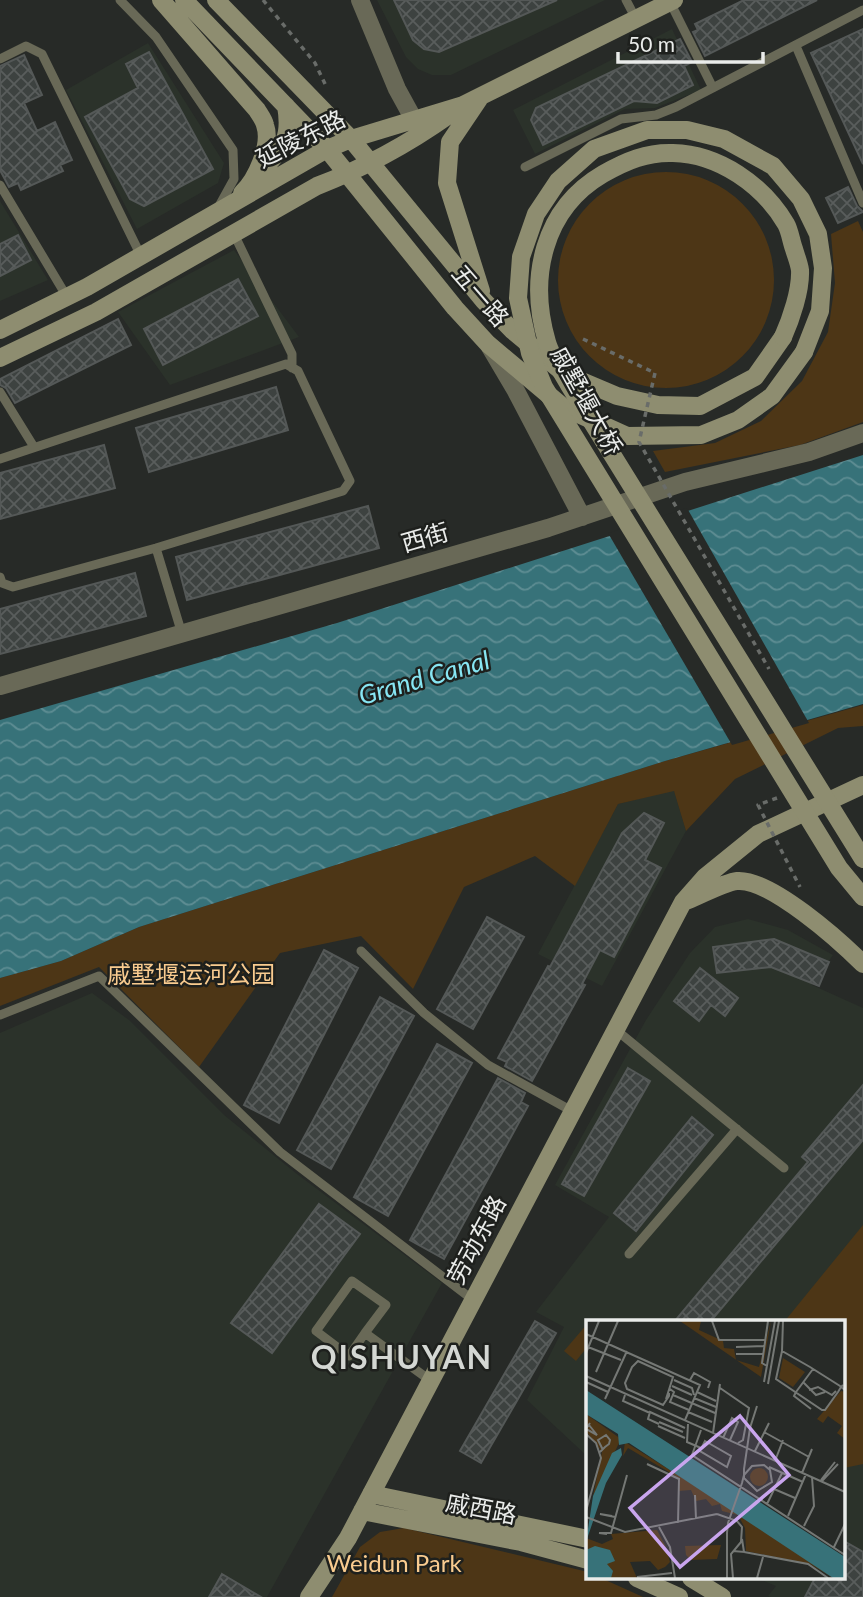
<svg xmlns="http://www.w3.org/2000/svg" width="863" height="1597" viewBox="0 0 863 1597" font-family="Lato,'Noto Sans SC',sans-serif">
<defs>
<pattern id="water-waves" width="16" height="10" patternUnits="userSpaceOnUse" patternTransform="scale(1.75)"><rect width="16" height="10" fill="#377279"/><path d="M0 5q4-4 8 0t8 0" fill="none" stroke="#5e8d93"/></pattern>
<pattern id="building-cross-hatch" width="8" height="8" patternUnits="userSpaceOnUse" patternTransform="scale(1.75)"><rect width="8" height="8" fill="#3d4240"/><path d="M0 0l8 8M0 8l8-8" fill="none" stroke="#595d5c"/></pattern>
</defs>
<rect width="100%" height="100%" fill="#272a27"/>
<path fill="#2b322a" d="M377,0H605L451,75H432L418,69L406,57Z
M672,29L701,90L655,108L625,109L535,154L513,110Z
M148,43L224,163L218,183L137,229L66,90Z
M0,201L48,280L0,301Z
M234,250L299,337L170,385L118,312Z
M674,790L686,831L602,986L538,954L618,804Z
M748,919L788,930L833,955L812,985L863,1008V1597H771L768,1596L776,1586L757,1578H844V1322H588V1457L527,1400L564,1327L536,1312L609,1217L555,1185L646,1020L690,953L715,927Z
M92,993L129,1020L224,1115L297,1174L442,1283L267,1597H0V1033Z"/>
<path fill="#4d3616" d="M558 280a108 108 0 1 1 216 0a108 108 0 1 1-216 0Z
M858,221L863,232V422L800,445L665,472L653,451L715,443L761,421L802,381L828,332L835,283L831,234Z
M863,705V726L838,728L735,779L686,831L674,791L618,804L575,886L535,856L464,887L413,989L361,936L280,953L199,1067L99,967L0,1006V978L61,961L139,927L665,761Z
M863,1225V1464L844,1468V1322H784Z
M588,1323V1346L576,1361L564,1351Z
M404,1528L588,1572V1578H601L643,1597H332L360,1547L380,1532Z"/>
<path fill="url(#water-waves)" d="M863,455V704L665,761L139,927L61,961L0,978V720L337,623Z"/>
<path fill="#272a27" d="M687,508L809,723L732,745L608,533Z"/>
<path fill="url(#building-cross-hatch)" stroke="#545857" stroke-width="2" d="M394,0H557L439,52L424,49L413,40Z
M744,0H817L705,56L693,32L698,30L695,24Z
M863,29V164L811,53Z
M680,39L692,62L684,66L693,85L657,103L634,101L543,145L531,120L536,108Z
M149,52L213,169L144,206L130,199L85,117L138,88L126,64Z
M24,55L42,95L24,103L37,131L55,122L72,160L60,165L63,171L21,190L18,183L9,187L0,170V66Z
M848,187L857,206L863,212L838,223L826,198Z
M18,235L31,260L0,276V244Z
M238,279L258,316L163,365L144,329Z
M118,319L131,345L15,403L6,388L0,385V379Z
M276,387L288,430L149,472L136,428Z
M104,445L115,488L0,519V473Z
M368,506L379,548L187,600L176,557Z
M135,573L146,616L0,654V609Z
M644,813L664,823L645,860L661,868L614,957L600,950L582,984L585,985L532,1081L505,1066L507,1062L498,1058L548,966L550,967L622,833Z
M487,917L524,937L473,1029L437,1009Z
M774,939L829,962L819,986L771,967L717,973L713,947Z
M324,950L358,968L279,1123L244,1105Z
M700,968L738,998L725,1016L711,1005L699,1021L674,1001Z
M380,997L414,1016L331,1169L297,1150Z
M437,1044L472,1063L388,1216L354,1197Z
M628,1068L650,1081L584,1196L562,1184Z
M498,1078L525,1093L521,1102L528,1106L444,1259L410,1240Z
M863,1085V1140L710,1322H674L808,1162L802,1157Z
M692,1117L713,1135L636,1231L614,1213Z
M319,1204L360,1234L272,1353L231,1323Z
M535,1321L556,1333L481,1463L460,1451Z
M844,1541L863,1552V1597H805L815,1578H844Z
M222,1574L261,1597H209Z"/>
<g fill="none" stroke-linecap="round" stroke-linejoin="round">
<path stroke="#696c69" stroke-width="3.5" stroke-dasharray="5 5" stroke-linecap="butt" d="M263,0L315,63L326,86
M583,339L655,373"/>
<path stroke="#696957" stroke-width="9" d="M120,0L156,37L233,150L234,179L218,208
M626,0L636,19
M670,2L713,88
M796,46L863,203
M0,59L26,46L42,54L141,256
M525,167L621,119L656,115L676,107L863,10
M0,185L67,297
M234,234L292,354V368
M0,392L34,447
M0,459L286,364L298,371L350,481L343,491L156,548L13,587L2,583L0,577
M156,548L182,634
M361,951L424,1013L488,1065L572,1111
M0,1015L99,976L280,1152L473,1300
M615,1029L784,1168
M629,1254L737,1129
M365,1333L349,1356L316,1331L352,1281L386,1305L365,1333L431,1381"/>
<path stroke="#696957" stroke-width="18" d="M360,0L397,89L414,120
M490,347L516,391L582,517
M0,686L548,528L685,482L809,452L863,433"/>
<path stroke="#8e8d70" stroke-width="18" d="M161,0L257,110C260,115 264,120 265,125C272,145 256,180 242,193
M184,0L327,149L455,308L488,344L563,407L627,436L701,435L738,420L772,396L804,352
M216,0L351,139L484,301L512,330L565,374L617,396L658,405L700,406L755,377L783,337
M479,99L450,142L447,183L481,291
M262,171C282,148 292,139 286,106
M0,330L87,287L327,149L351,139L463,105L674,0
M0,358L96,312L317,186C364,168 408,144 449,115
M686,901C698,896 726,882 737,881C770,878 840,941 863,964
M371,1494L588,1539
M362,1511L521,1542L588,1560
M637,1578L679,1597
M691,1578L722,1597
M309,1597L348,1538L683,902L705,877L758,834L863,785"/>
<path stroke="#696c69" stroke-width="3.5" stroke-dasharray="5 5" stroke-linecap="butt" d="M655,373L639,442L769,669
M777,798L758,805L800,887"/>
<path stroke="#8e8d70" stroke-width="18" d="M783,337C791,319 801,290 800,270C799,263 796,256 794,249C791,241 790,231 786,224C763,185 719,154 673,153C647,152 626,161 603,174C543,209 528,278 547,342C551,356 561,371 569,385L863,859
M804,352L820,311L823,268L818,234L801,199L773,166L724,139L687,130H647L594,149L558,181L536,214L521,257L518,298L530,353L544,387L839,868L863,897"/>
</g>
<g text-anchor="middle" stroke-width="5" stroke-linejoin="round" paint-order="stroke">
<g font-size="24" fill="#eaecea" stroke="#1e201d">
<text transform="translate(301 139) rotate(-27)" y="8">延陵东路</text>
<text transform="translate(480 296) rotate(49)" y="8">五一路</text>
<text transform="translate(586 401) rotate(61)" y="8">戚墅堰大桥</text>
<text transform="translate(425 538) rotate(-16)" y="8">西街</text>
<text transform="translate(477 1240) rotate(-62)" y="8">劳动东路</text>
<text transform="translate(481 1509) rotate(11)" y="8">戚西路</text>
</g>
<g font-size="24" fill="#f9cb8f" stroke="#1e201d">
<text x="191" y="983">戚墅堰运河公园</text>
<text x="394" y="1572">Weidun Park</text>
</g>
<g font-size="26" font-style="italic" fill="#87e6f3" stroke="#1e201d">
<text transform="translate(424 678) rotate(-16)" y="9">Grand Canal</text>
</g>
<g font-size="32" font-weight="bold" letter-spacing="2" fill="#d4d7d3" stroke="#1e201d">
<text x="402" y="1369">QISHUYAN</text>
</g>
</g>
<g transform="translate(586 1320)">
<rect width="259" height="259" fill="#272a27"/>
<path d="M94,1H115L113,10L137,21L138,28L148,29L150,40L173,47L185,1L175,57ZM255,71L259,72V119L251,113L256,106L242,96L237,103L231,99ZM0,94L35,119L7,176L16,132L0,111ZM39,122L140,185L247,258L224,244L160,231L159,208L152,195L136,191L134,184L126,186L120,179L110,181L105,170L92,171L93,158L42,128L37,136ZM164 157a9 9 0 1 1 18 0a9 9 0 1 1-18 0ZM71,210L80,227L84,242L79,247L72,250L64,241L44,242L51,258H0V218L16,224L27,219L25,214ZM135,225L131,239L105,240L100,235L99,226Z" fill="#4d3616"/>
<path d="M197,38L219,52L207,67L193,58Z" fill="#4d3616"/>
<path d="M0,70L259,237V258H247L43,123L33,125L32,114L0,94ZM35,128L36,135L20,163L0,222L7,176L26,133ZM9,226L24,230L29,241L21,244L27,251L25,258H0V230Z" fill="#377279"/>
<path fill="none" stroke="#757875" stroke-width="2" d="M126,1L133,20H179M0,14L114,65L99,100M2,27L35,40M150,27L178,26M196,31L197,1M0,33L13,1M150,34H177M181,46L176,43L182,1M10,52L32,1M0,56L259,172M88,60L106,68L108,75M104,60L108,53L124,62L122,68M0,62L22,72M178,62L189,1M217,62L230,75L239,72M182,64L193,1M257,65L255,67L252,72L239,90H236L190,59L196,31L224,47L254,66L255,67L259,70M86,66L106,75M134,68L163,88L157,120L152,123M84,69L88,72L84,82L103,90M223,70L232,67L246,75L250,71M111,72L130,81M210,72L227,49M210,72L208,76L225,89M39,75L37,81L64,93M87,75L129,93M108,78L130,87M19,79L41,31M80,79L87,57L52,41L46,47L39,63L41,69L77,85L83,76V73M102,92L126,102M73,102L97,112M73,104L62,99L64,92L99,108M102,104L101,122L115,128M3,105L11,115L0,109L4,103M72,106L99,118M115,110L106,135L259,235M178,112L223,137M127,113L134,64M0,114L10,123L15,138L0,191M137,118L146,98L152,102L144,120M119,121L145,136L141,147L114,131ZM169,131L183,103M14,132L19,127L23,124L24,120L20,115L12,120L17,130M189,141L197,120M61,144L93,159L92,203M183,147L217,162M216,153L226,129M235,160L249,142M236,161L252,144M188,169L209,178M109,175L110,199M181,184L196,153M131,194L151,201L156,207L155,222L145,234L147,258M26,196L14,194L29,197M202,196L220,154M0,197L39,212L131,194M218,206L228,186L226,157M73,207L84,227L89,258M21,214L13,213H25L41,155M248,227L259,204M147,231L158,232L156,219M158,232L222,244L242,258M51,257L86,253M141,258V213L142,203L156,163L158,155L166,146L178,145L184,150L186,162L171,171L158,158V149L164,108L171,86M171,258L177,237"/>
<path fill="#c9a5ee" fill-opacity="0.15" stroke="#c9a5ee" stroke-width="3.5" d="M154,96L203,155L94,247L44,188Z"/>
<rect width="259" height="259" fill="none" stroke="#eaecea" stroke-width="3.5"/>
</g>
<path d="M618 52v10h145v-10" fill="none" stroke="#eaecea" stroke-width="3.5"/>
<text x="628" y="52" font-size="21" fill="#eaecea" stroke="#1e201d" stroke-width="5" paint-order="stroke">50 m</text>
</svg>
